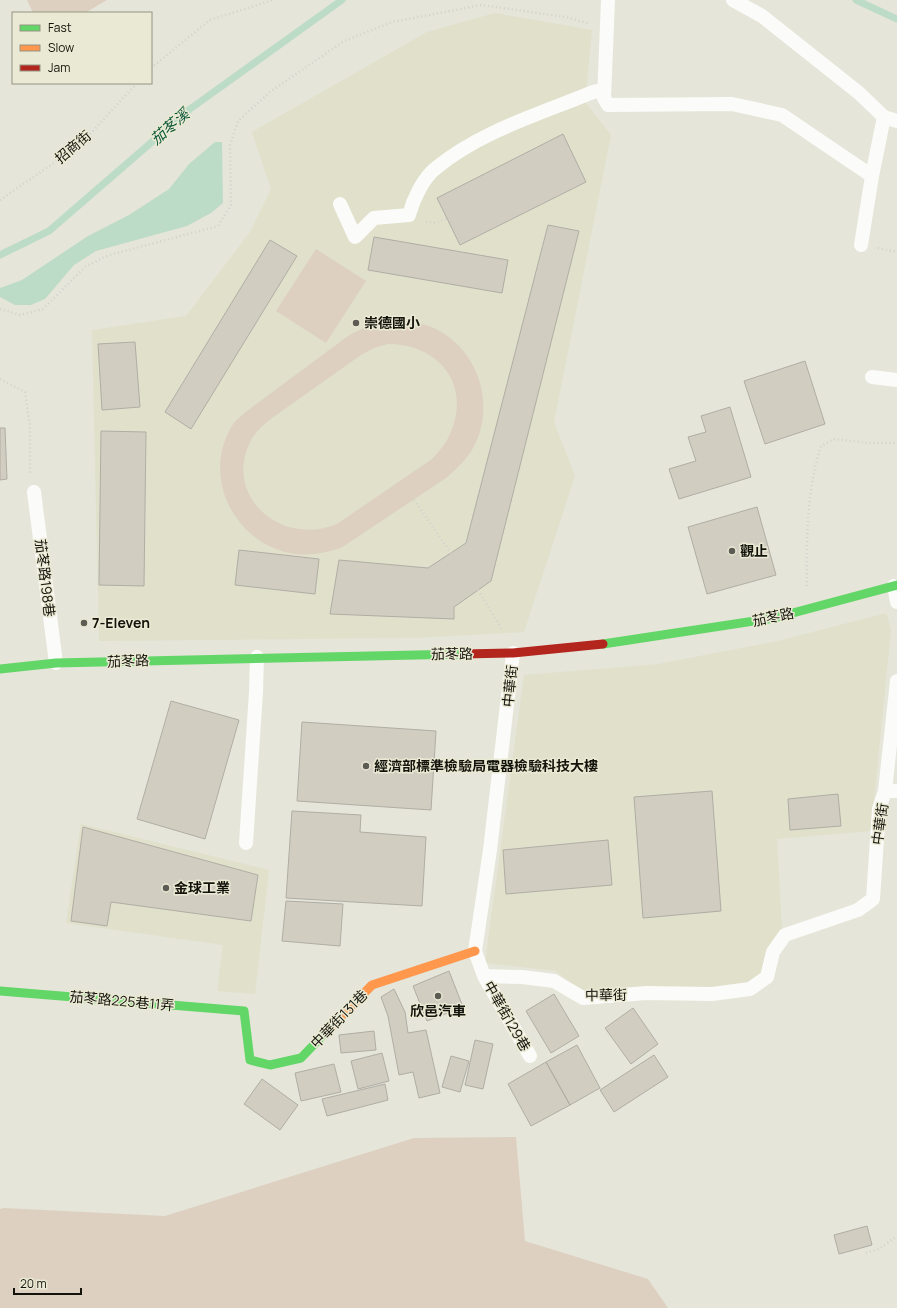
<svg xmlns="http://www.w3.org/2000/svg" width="897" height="1308" viewBox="0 0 897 1308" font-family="Manrope,'Noto Sans TC',sans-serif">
<rect width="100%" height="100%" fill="#e5e5d9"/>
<path fill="#e0e0cb" d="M495,13L592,30L585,102L611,135L554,422L575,476L524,632L416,638L99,641L92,330L186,316L250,232L271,189L252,132L427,32Z
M886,613L891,629L871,831L777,839L782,931L763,974L744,984L714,988L588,993L573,985L556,971L485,963L524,675L658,664L778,641Z
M81,824L269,870L255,994L217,991L223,945L66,923Z"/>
<path fill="#ddd0c1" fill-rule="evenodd" d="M27,0H107L85,13H33Z
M316,249L366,281L326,343L276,311Z
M396,320C407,321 418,322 429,326C479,345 499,409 470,453C463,463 455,470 446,478L341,548C324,553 307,557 290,553C234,542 201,476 232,426C235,420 242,416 247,411L348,336C364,327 378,322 396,320ZM388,344C439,344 472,385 450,434C446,444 439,451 432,459L337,524C282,547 222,497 251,440C256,431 264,424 272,418L361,355L374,348Z
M516,1137L525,1241L648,1279L668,1308H0V1209L4,1208L165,1216L414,1138Z"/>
<path fill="#bddcc7" d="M215,142H222L223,203L211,213L187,226L96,251L74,265L45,299L31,305H15L0,297V288L22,280L88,236L129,215L169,189L189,164Z"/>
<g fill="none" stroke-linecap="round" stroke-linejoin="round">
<path stroke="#bddcc7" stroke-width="7" d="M856,0L897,19
M0,255L49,231L190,109L342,0"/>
</g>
<path fill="#d2cdc1" stroke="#b0ada5" d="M563,134L586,182L460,245L437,198Z
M548,225L579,231L491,581L454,607V619L330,614L339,560L428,568L466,543Z
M374,237L508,260L502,293L368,270Z
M270,240L297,256L191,429L165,412Z
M135,342L140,407L102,410L98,344Z
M805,361L825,424L765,444L744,381Z
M730,407L751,477L679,499L669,469L696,461L688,437L706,432L701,416Z
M0,428H5L7,479L0,480Z
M101,431L146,432L144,586L99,585Z
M757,507L776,575L707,594L688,527Z
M239,550L319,559L315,594L235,585Z
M171,701L239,720L205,839L137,819Z
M302,722L436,731L431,810L297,801Z
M712,791L721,911L643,918L634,797Z
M838,794L841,826L790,830L788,799Z
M292,811L361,815L360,832L426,837L422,906L286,898Z
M83,827L258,875L251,921L111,902L107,926L71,921Z
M608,840L612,885L506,894L503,850Z
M286,901L343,904L340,946L282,941Z
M449,971L463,1007L427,1021L413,986Z
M394,989L405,1012L408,1033L426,1030L440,1093L419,1098L413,1072L399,1075L388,1016L381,997Z
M554,994L579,1036L551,1053L526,1011Z
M633,1008L658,1044L631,1064L605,1028Z
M374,1031L376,1050L341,1053L339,1035Z
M475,1040L493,1044L483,1089L465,1085Z
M577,1045L600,1088L570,1105L546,1062Z
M382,1053L389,1081L358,1089L351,1061Z
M654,1055L668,1077L614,1112L600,1090Z
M451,1056L469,1061L460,1092L442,1087Z
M546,1062L570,1105L531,1126L508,1084Z
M334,1064L341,1092L301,1101L295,1073Z
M262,1079L298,1105L280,1130L244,1104Z
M385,1084L388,1100L327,1116L322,1099Z
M867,1226L872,1245L839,1254L834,1235Z"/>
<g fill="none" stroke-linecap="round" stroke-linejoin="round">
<path stroke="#d2d2cf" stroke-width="2.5" stroke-dasharray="1 3" stroke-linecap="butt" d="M151,68L210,20L273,0
M0,200L80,145L137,83
M426,222L436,223L447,218
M878,248L897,252
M0,309L20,315L43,309L85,267L106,256L218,226L231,205L230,145L238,121L270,92L344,41L392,22L481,5L566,17L590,24
M0,379L25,392L30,427V475
M414,500L451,553
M807,586C806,541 807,488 821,446L834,439L869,443H897
M478,590L503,631
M866,1253L879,1249L897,1236"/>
<path stroke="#fbfbf9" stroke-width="14" d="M608,0L604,98L608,105L732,104L782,115L872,176
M733,0L762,16L859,93L884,117L897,121
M340,204L355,237L374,218L409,215C413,200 423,178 436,168C481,131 540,114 593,92L604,90
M861,245L872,176L884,117
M872,377L897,380
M34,492L56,663
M894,586L897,602
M513,653L490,850L475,951L484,976L522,977L554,981L583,998L646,993L712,994L750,989L767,977L773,952L785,935L858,910L873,899L879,809L885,791H897
M885,791L897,681
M246,843L256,692L257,657
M484,976L530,1056"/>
<path stroke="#63d668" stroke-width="9" d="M603,644L774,618L897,585
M0,669L56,663L463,654
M0,991L244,1011L250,1060L270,1065L301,1058L327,1031"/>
<path stroke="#ff974d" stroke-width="9" d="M327,1031L372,985L475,951"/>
<path stroke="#b3261e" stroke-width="9" d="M463,654L513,653L603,644"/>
</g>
<g fill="#5c5c54" stroke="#eaead4" stroke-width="1.5">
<circle cx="356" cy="323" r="4"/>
<circle cx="732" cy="551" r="4"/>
<circle cx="84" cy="623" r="4"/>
<circle cx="366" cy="766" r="4"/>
<circle cx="166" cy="888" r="4"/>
<circle cx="438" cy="996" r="4"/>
</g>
<g text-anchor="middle" stroke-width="3" stroke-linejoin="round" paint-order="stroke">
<g font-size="14" fill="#13130c" stroke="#eaead4">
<text transform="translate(73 147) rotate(-40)" y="5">招商街</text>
<text transform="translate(45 578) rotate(83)" y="5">茄苳路198巷</text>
<text transform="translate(773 617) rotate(-12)" y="5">茄苳路</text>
<text transform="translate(452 654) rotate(-1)" y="5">茄苳路</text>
<text transform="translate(128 661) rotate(-2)" y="5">茄苳路</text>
<text transform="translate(510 686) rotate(-84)" y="5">中華街</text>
<text transform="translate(880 824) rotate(-82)" y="5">中華街</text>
<text transform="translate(606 995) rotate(-1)" y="5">中華街</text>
<text transform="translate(122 1001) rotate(5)" y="5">茄苳路225巷11弄</text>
<text transform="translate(507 1016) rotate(60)" y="5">中華街129巷</text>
<text transform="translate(339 1019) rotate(-46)" y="5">中華街131巷</text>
</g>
<g font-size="14" font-weight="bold" fill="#13130c" stroke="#eaead4" text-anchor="start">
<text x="364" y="328">崇德國小</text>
<text x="740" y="556">觀止</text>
<text x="92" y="628">7-Eleven</text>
<text x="374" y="771">經濟部標準檢驗局電器檢驗科技大樓</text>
<text x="174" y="893">金球工業</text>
<text x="438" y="1016" text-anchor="middle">欣邑汽車</text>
</g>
<g font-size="15" font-style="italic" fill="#085536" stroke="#eaead4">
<text transform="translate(170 127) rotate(-41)" y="5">茄苳溪</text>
</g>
</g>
<rect x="12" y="12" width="140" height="72" fill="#eaead4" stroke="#949484"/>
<rect x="20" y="25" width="20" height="6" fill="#63d668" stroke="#949484"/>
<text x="48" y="32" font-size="12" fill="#13130c">Fast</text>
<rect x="20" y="45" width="20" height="6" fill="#ff974d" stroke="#949484"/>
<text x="48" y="52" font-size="12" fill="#13130c">Slow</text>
<rect x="20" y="65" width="20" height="6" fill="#b3261e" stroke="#949484"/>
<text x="48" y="72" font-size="12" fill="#13130c">Jam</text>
<path d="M14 1288v6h67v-6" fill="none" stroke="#13130c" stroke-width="2"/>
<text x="20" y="1288" font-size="12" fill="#13130c" stroke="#eaead4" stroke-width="3" paint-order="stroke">20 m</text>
</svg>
